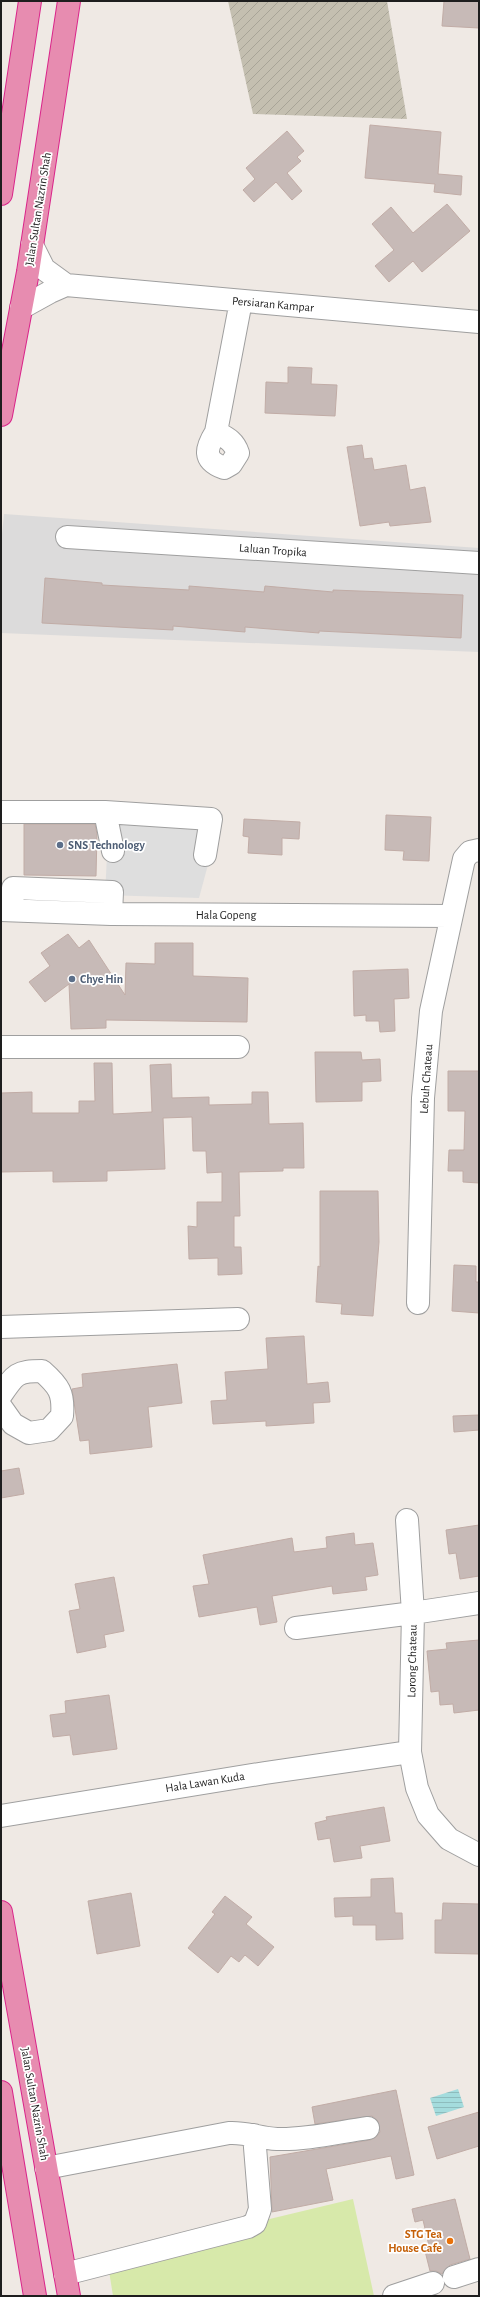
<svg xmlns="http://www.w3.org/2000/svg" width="480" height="2297" viewBox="0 0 480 2297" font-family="'Alegreya Sans',sans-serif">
<defs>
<pattern id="construction-furrows" width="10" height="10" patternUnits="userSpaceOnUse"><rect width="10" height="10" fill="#c4bfb0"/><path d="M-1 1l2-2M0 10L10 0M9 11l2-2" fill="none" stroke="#a8a497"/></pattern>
<pattern id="water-rules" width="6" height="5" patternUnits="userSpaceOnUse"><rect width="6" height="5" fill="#a4dcdd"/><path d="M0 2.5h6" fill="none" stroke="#8dbcbd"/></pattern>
</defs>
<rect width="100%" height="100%" fill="#efe9e4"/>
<path fill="#dcdbdb" d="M4,514L479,548V652L1,633V544Z"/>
<path fill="url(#construction-furrows)" d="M228,1H387L407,119L253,114Z"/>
<path fill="#d7e9aa" d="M353,2199L374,2296H113L107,2258Z"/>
<path fill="#dedede" d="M109,816L219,824L199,898L105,895Z"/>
<path fill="url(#water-rules)" d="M458,2089L464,2107L436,2116L430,2098Z"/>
<path fill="#c7bab7" stroke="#c1aca6" d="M444,1H479V28L442,26Z
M370,125L441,132L438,174L462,176L461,195L434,192L435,184L365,178Z
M287,131L304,151L297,157L301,161L287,173L302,191L292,200L276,182L254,202L243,190L255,179L246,168Z
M447,204L470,231L422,272L413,261L389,282L375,266L394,250L372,224L391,207L413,233Z
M288,367L312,368L311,384L337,385L335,416L265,413L266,382L288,383Z
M362,445L364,459L372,458L374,470L406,465L410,490L425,487L431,522L390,526L389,522L360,526L347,447Z
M45,578L102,583V585L189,590V586L264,592L265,586L333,592V590L463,595L461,638L319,631V633L245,627V632L173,626V630L42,623Z
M386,815L431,817L429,861L403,860L404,851L385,850Z
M244,819L300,822L299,839L282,838V855L248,853L249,837L243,836Z
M24,824H95L97,834L96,876L24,875Z
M68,934L79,948L89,940L125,995L126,963L155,964V943H193V976L248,978L247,1022L106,1020V1028L71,1029L69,984L45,1002L29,982L50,966L41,953Z
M408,969L409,998L394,999L395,1031L380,1032L379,1021H366V1015L354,1016L353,971Z
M315,1052H361L362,1060L380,1059L381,1081L362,1082V1101L316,1102Z
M94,1063H112L113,1114L152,1112L150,1065L171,1064L172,1098L209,1097V1105L252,1104V1092H268L269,1124L303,1123L304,1168H283V1171L239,1172L240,1216H234V1247H241L242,1274L218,1275V1258L189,1259L188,1226L197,1227V1202H222V1172L207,1173L206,1151H193L192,1117L163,1118L165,1169L107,1171V1181L53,1182V1171L1,1172V1093L32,1092V1113H79V1101H95Z
M448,1071H479V1183L463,1182V1171H448L449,1150H464L465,1111H448Z
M320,1191H378L379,1242L373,1316L341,1314L342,1304L316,1302L318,1266L320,1267Z
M454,1265L476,1266V1282H479V1313L452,1311Z
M304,1336L307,1384L328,1382L330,1402L313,1403L314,1423L266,1426V1421L213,1424L211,1401L227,1400L225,1372L268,1369L266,1338Z
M177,1364L182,1403L148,1407L152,1447L90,1454L89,1440L80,1441L72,1389L83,1387L82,1374Z
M479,1415V1430L454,1432L453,1416Z
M19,1468L24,1494L1,1498V1471Z
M479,1525V1576L460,1579L456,1553L449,1554L446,1530Z
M354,1533L355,1545L373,1543L378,1575L365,1577L367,1590L333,1594L332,1586L272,1596L277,1622L260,1625L257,1607L199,1617L193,1586L209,1584L203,1555L292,1538L294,1552L327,1548L326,1537Z
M114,1577L124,1631L104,1635L106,1647L77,1653L69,1611L80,1609L75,1584Z
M479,1640V1710L454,1713L453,1704L440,1705L439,1691L431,1692L427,1651L447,1649L446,1643Z
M109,1695L117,1749L73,1755L70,1735L53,1737L50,1715L66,1713L65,1701Z
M384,1807L390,1841L360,1846L362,1858L334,1862L330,1838L318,1840L315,1823L327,1820L326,1817Z
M393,1878L395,1913H402L403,1939L376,1940V1925H353V1916L335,1917L334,1898L371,1897V1879Z
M131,1893L140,1946L97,1954L88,1901Z
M225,1896L252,1917L246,1924L274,1947L258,1966L245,1955L239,1962L231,1956L218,1973L188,1948L215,1914L212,1912Z
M443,1903L479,1904V1954L435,1953V1920H442Z
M396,2090L414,2175L396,2179L391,2156L326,2169L333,2200L272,2212L270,2157L370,2140L376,2137L380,2132L378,2121L372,2116L315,2124L312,2107Z
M479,2112V2146L437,2159L428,2127Z
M455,2199L470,2259L450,2265L442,2274L436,2271H430L424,2247L429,2246L423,2220L415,2222L412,2209Z"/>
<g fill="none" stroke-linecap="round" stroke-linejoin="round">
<g stroke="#9f9f9f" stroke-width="24">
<path id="minor" d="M32,245L44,269L66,285
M21,308L50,292L66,285L479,322
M216,432C227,438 234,441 238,453L231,464L224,468C202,460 206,448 216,432L241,301
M67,537L479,563
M2,812H105L211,819L205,855
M105,812L113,851
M1,910L111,914L450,916
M12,910L13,888L112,892L111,914
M1,1047H238
M418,1303L423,1098L431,1011L464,859L470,852L479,850
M1,1327L238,1319
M1,1395C15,1374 17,1371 42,1371C59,1386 64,1393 62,1416L49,1430L29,1433L13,1424L1,1407
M479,1603L413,1613L410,1752L417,1788L428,1815L449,1839L479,1855
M296,1628L413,1613L407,1520
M1,1816L265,1773L410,1752
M46,2168L229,2133C247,2132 259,2138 277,2139C307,2140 339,2132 368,2128
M65,2274L248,2227L255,2223L260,2209L254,2135
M454,2277L479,2269
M394,2296L433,2283"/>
</g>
<g stroke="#da248a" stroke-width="24">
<path id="highway" d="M1,194L30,1
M1,415L28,272L69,1
M1,1912L69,2296
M1,2092L35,2296"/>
</g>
<use href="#minor" stroke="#fff" stroke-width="22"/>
<use href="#highway" stroke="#e78cb0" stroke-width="22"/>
</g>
<g fill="#5c6f8a" stroke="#fff" stroke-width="1.5">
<circle cx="60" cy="845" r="4"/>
<circle cx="72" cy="979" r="4"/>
</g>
<circle fill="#e8710a" stroke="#fff" stroke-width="1.5" cx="450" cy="2241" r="4"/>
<g text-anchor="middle" stroke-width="3.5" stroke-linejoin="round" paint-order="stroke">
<g font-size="12" fill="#1e1e1e" stroke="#fff">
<text transform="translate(38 209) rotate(-81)" y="4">Jalan Sultan Nazrin Shah</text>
<text transform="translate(273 304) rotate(5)" y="4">Persiaran Kampar</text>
<text transform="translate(273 550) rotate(4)" y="4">Laluan Tropika</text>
<text x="226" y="919">Hala Gopeng</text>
<text transform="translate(426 1079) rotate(-86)" y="4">Lebuh Chateau</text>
<text transform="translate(412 1661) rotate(-89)" y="4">Lorong Chateau</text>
<text transform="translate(205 1782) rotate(-9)" y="4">Hala Lawan Kuda</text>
<text transform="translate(35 2104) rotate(80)" y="4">Jalan Sultan Nazrin Shah</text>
</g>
<g font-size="12" font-weight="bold" fill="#4e5e75" stroke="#fff" text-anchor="start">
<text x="68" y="849">SNS Technology</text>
<text x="80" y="983">Chye Hin</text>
</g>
<g font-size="12" font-weight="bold" fill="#c56008" stroke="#fff" text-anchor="end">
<text x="442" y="2238">STG Tea<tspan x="442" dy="14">House Cafe</tspan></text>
</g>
</g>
<rect width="480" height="2297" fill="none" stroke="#1e1e1e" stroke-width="4"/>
</svg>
